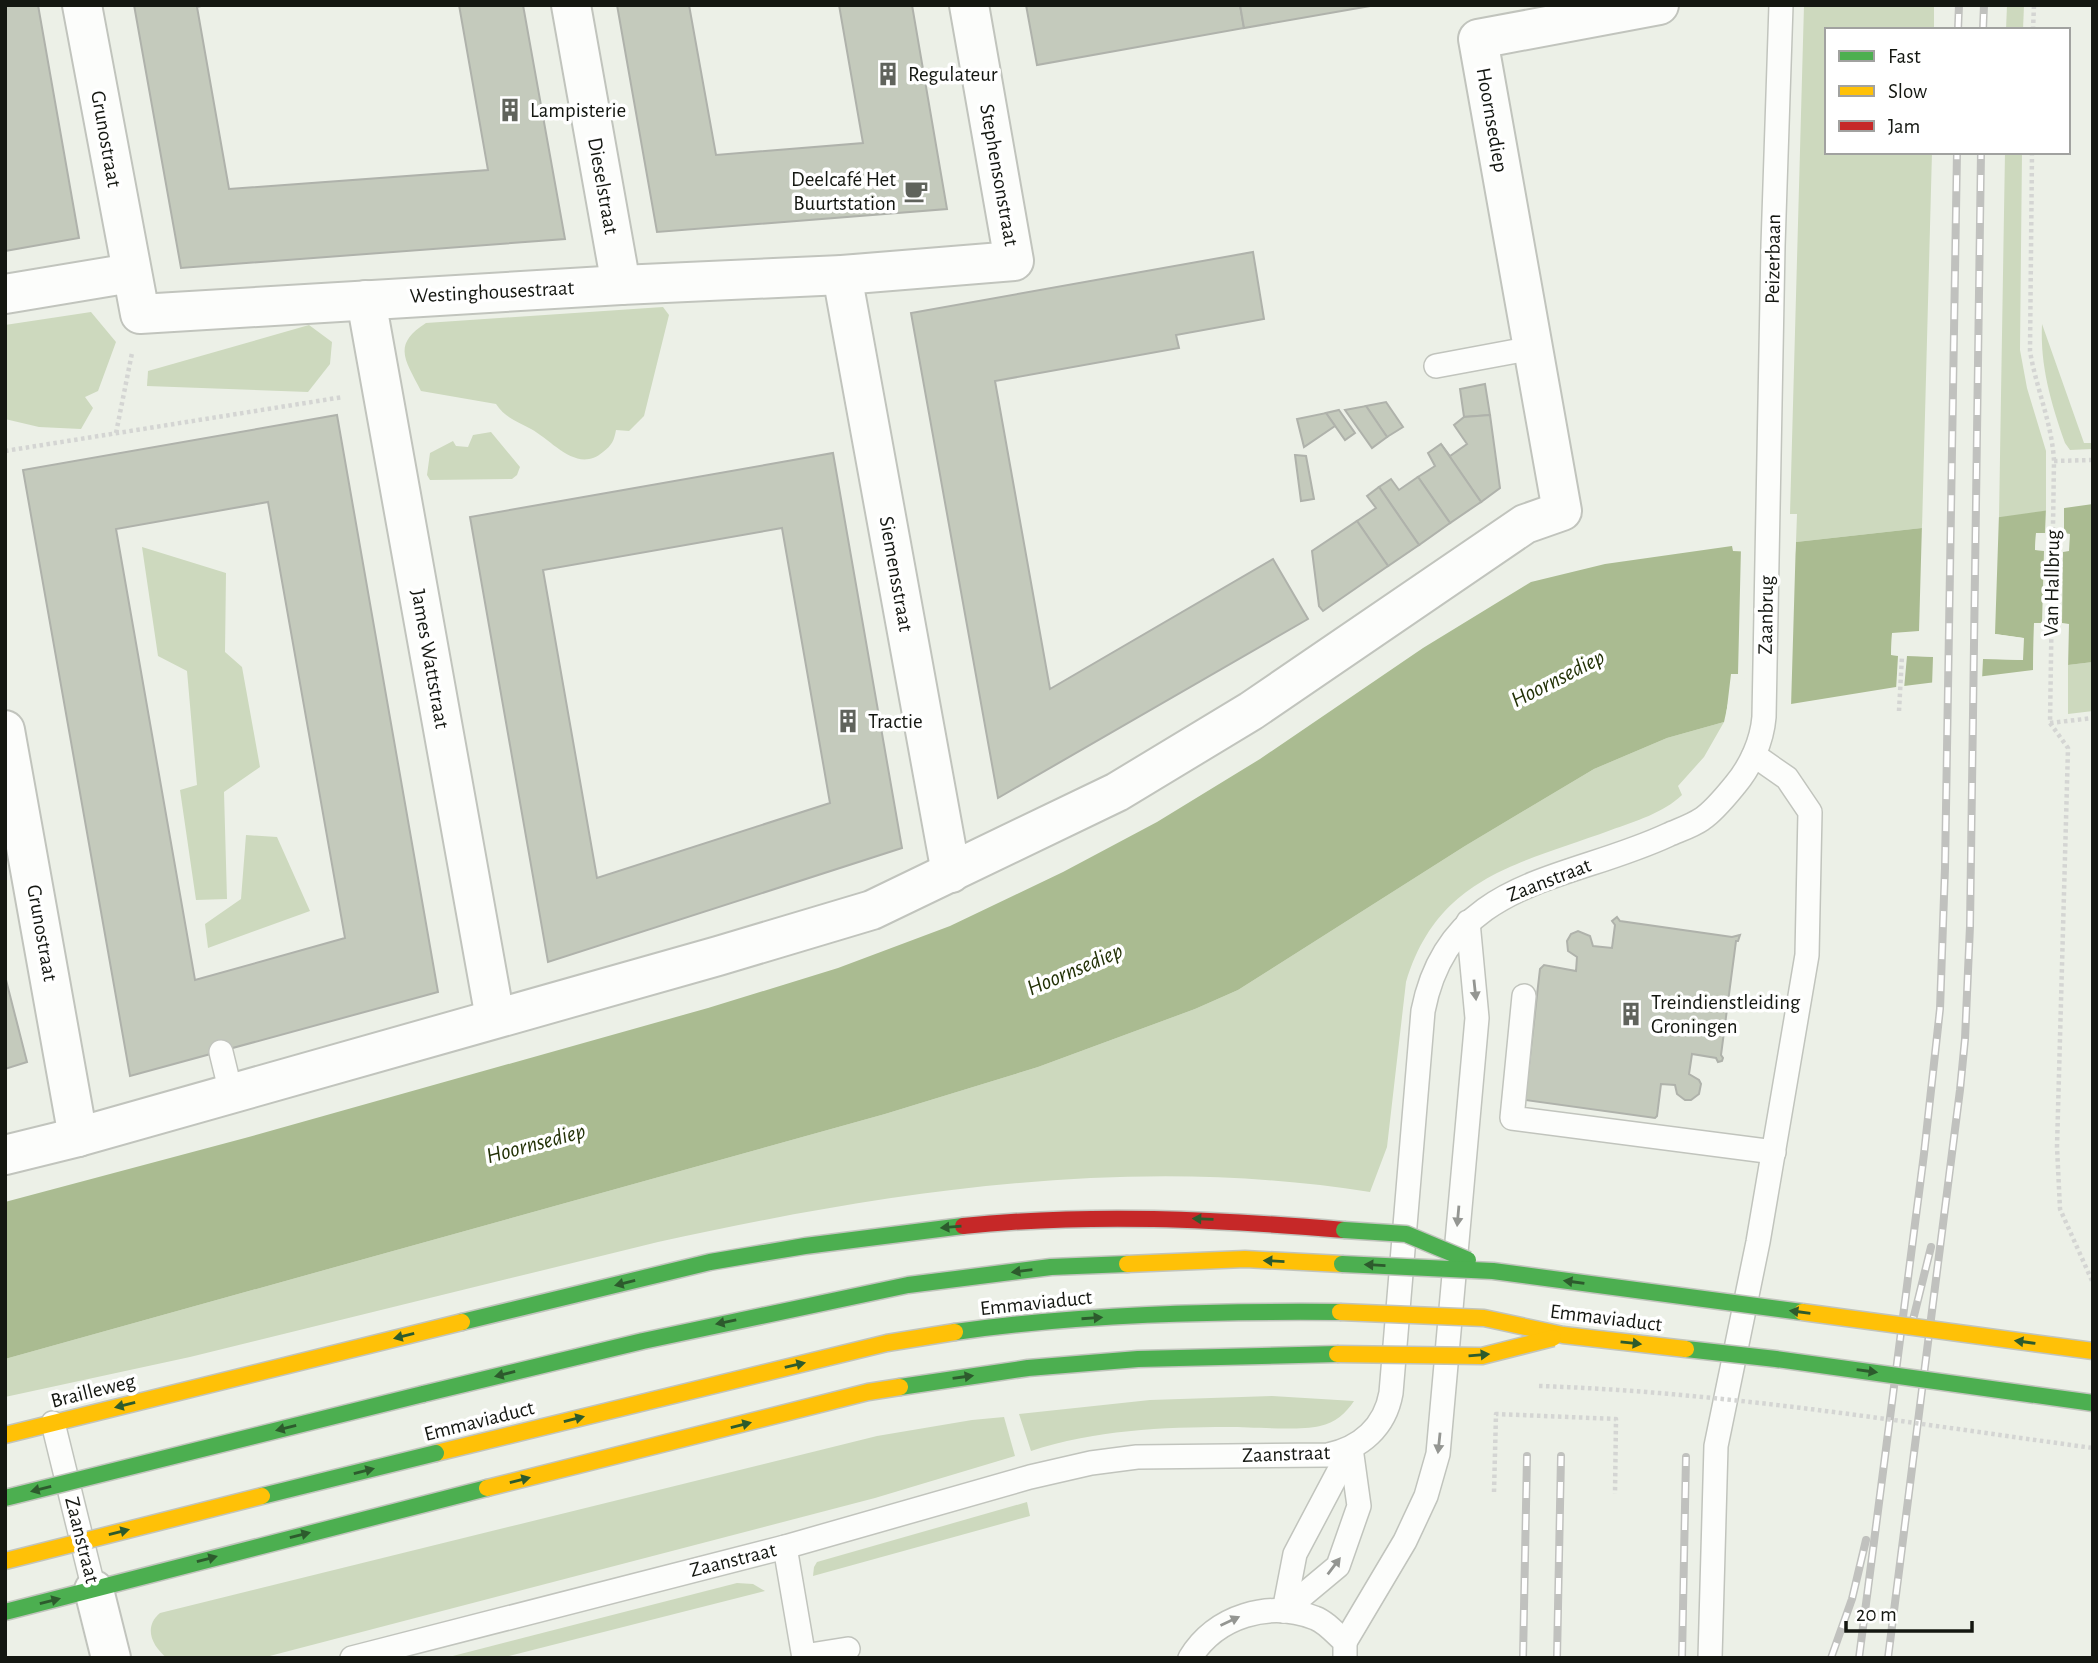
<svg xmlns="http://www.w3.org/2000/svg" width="2098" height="1663" viewBox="0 0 2098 1663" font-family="'Alegreya Sans',sans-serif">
	<rect width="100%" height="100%" fill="#ecf0e7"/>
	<!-- green -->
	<g fill="#cdd9be">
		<path d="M1804 5H1934V30H1827V152H1932L1922 528 1796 542 1797 514H1790Z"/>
		<path d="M2007 5H2024L2023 30H2006Z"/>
		<path d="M2005 152H2022L2020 350 2027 388 2046 451V511L1999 518Z"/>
		<path d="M663 307 669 315 644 416 629 431 616 430C614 441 612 445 603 452 577 474 553 441 531 429 517 421 505 418 496 404L421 391C406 361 391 345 426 323Z"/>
		<path d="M91 312 116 342 98 391 85 397 93 408 81 429 39 427 5 419V325Z"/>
		<path d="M2042 324 2084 443H2093V449L2070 450 2065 443C2051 403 2040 366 2042 324Z"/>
		<path d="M309 325 332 342 330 364 308 392 147 386 148 371Z"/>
		<path d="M491 432 520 467 517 475 512 479 430 480 427 475 430 453 453 441 456 446 468 447 473 435Z"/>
		<path d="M142 547 226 573 225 652 242 667 260 767 224 792 227 899 196 900 180 790 197 785 187 671 158 656Z"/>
		<path d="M2093 662V711L2068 714V665Z"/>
		<path d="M1724 722 1704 757 1678 786 1682 795C1663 813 1636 821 1611 830 1519 864 1438 876 1406 982L1387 1147 1370 1192C1133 1154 890 1191 658 1242L190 1357 5 1397V1359L885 1114 1038 1067 1195 1009 1238 990 1465 846 1594 769 1667 738Z"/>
		<path d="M246 835 277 837 310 911 208 948 205 924 241 899Z"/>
		<path d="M1272 1396 1354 1401C1346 1413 1335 1423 1320 1426 1298 1431 1253 1427 1228 1427 1163 1427 1094 1430 1031 1451L1019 1414 1150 1400Z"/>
		<path d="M1004 1417 1015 1456 875 1498 262 1658H167C152 1646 143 1627 160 1613L877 1436 972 1420Z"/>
		<path d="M1027 1502 1030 1516 813 1576 814 1567 817 1562Z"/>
		<path d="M737 1583 753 1584 765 1591 501 1658H445Z"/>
	</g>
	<!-- water -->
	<path fill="#aabb91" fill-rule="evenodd" d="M2093 504V662L2068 665V624L2034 623 2033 670 1896 687 1791 704V678L1732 674 1729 699 1724 722 1667 738 1594 769 1465 846 1238 990 1195 1009 1038 1067 885 1114 5 1359V1202L245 1138 708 1008 838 968 950 926 1063 872 1157 822 1260 759 1423 648 1531 582 1605 564 1732 546 1733 551 1795 554 1796 542 1922 528ZM2036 533 2069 534V551L2035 550ZM1892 633 1995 634 2023 638V660L1891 655Z"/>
	<!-- pier -->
	<g fill="#ecf0e7" fill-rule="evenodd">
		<path d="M2064 505V533L2070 534 2069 551 2063 552 2062 623 2069 624 2068 669 2064 665 2065 627 2038 626 2037 670 2033 673 2034 623H2042L2044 551 2035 550 2036 533H2045L2046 508Z"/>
		<path d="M1999 514 1995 634 2024 638 2023 660 1983 659 1982 680 1932 686 1933 657 1907 656 1904 689 1896 690 1898 656 1891 655 1892 633 1919 631 1922 524ZM1919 635 2020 641 2019 657 1895 652V636Z"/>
		<path d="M1796 538 1791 707 1787 704V682L1734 678 1730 716H1726L1731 674H1738L1741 547 1792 550V541Z"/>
	</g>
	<!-- building -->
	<g fill="#c4cabc" stroke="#afb2ab" stroke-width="2" fill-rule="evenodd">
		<path d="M5 5H38L79 238 5 251Z"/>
		<path d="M134 5H205L197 7 229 189 488 170 459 5H523L565 239 181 268Z"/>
		<path d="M617 5H689L716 155 863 143 839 5H912L947 209 657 232Z"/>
		<path d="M1026 5H1240L1244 28 1037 65Z"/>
		<path d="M1240 5H1376L1244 28Z"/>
		<path d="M1253 252 1264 319 1176 335 1179 348 995 381 1050 689 1273 559 1308 619 998 798 911 313Z"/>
		<path d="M1485 384 1490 415 1464 417 1460 389Z"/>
		<path d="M1386 402 1403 427 1387 437 1366 406Z"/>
		<path d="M1366 406 1387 437 1372 448 1345 410Z"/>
		<path d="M1339 410 1355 433 1345 440 1326 413Z"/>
		<path d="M1326 413 1335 426 1304 447 1297 419Z"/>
		<path d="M337 415 438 992 130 1076 23 470ZM268 502 345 938 195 980 116 529Z"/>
		<path d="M1490 415 1500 488 1481 502 1441 444 1450 456 1467 444 1454 425 1464 417Z"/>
		<path d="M1441 444 1481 502 1450 523 1418 477 1435 466 1428 453Z"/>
		<path d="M833 453 902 848 548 962 470 517ZM782 528 830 803 597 878 543 570Z"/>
		<path d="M1295 455 1306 456 1314 499 1301 501Z"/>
		<path d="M1418 477 1450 523 1419 545 1379 487 1391 479 1399 490Z"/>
		<path d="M1379 487 1419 545 1388 566 1357 521 1376 508 1367 496Z"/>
		<path d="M1357 521 1388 566 1323 611 1319 606 1312 551Z"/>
		<path d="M1617 917 1620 921 1732 937 1740 935 1738 941H1736L1721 1055 1723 1058 1722 1061 1718 1062 1716 1058 1692 1054 1689 1074 1699 1080 1701 1084 1699 1094 1691 1100H1685L1677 1094 1675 1085 1661 1084 1657 1116 1655 1118 1525 1100 1540 969 1544 965 1576 971 1577 957 1568 951 1567 941 1571 934 1578 931 1590 936 1593 946 1612 948 1615 925 1612 921Z"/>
		<path d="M5 976 27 1062 5 1069Z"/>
	</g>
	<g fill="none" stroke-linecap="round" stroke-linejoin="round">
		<!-- lane casing -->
		<g stroke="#c1c4bd" stroke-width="26">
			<g id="lane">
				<path d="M1436 366 1533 348"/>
				<path d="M1524 996 1512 1118 1774 1152"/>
				<path d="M221 1052 231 1093"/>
				<path d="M53 1423 94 1590"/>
				<path d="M785 1547 804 1658"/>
				<path d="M1284 1611 1338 1566 1359 1506 1351 1448"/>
				<path d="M1284 1611 1295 1554 1351 1448"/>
				<path d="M1345 1642 1405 1541 1426 1496 1438 1454 1477 1018 1468 922"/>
				<path d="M804 1656 848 1649"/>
				<path d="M352 1658 785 1547 1030 1477 1091 1463 1137 1457 1328 1455C1361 1448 1385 1427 1391 1393L1423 1011C1449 878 1567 882 1668 835 1679 830 1692 826 1702 819 1714 811 1726 796 1735 785 1751 766 1762 741 1764 717L1773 246 1781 5"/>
				<path d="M1190 1658C1216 1616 1269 1600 1315 1618 1326 1622 1336 1634 1345 1642V1658"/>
				<path d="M1710 1658 1716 1446 1758 1242 1807 955 1810 812 1787 778 1754 755"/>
			</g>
		</g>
		<!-- street casing -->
		<g stroke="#c1c4bd" stroke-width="42">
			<g id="street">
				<path d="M82 5 140 314 621 285 842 275 1014 261 969 5"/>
				<path d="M571 5 621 285"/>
				<path d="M842 275 951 873"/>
				<path d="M5 294 131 273"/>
				<path d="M366 300 495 1018"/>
				<path d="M5 730 78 1137"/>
				<path d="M5 1155 78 1137 718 956 872 910 1117 792 1251 711 1525 524 1562 511 1478 39 1659 5"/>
				<path d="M94 1590 111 1658"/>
			</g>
		</g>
		<!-- fast casing -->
		<g stroke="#c1c4bd" stroke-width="19">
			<g id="fast">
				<path d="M462 1322 710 1262 805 1246 963 1226"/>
				<path d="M955 1332C1083 1314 1211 1311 1340 1312"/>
				<path d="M900 1387 1028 1368 1138 1359 1337 1354"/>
				<path d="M423 1394 643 1341 908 1285 1051 1267 1127 1264"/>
				<path d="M5 1612 487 1488"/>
			</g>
		</g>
		<!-- slow casing -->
		<g stroke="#c1c4bd" stroke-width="19">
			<g id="slow">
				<path d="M1127 1264 1245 1259 1342 1264"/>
				<path d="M5 1435 462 1322"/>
				<path d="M436 1453 887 1343 955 1332"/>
				<path d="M487 1488 868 1392 900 1387"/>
			</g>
		</g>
		<!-- jam casing -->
		<g stroke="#c1c4bd" stroke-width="19">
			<path id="jam" d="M963 1226C1093 1213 1214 1219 1344 1230"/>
		</g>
		<!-- path -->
		<g stroke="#d4d5d3" stroke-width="4.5" stroke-dasharray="3.5 3.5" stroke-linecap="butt">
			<path d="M2033 30 2034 5"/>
			<path d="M2032 152 2030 351C2036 388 2052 423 2054 461L2050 723"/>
			<path d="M116 433 132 353"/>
			<path d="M5 451 343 397"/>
			<path d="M2054 461 2093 460"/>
			<path d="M1899 711 1902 656"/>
			<path d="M2050 723 2068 748 2057 1147 2060 1209 2093 1283"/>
			<path d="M2050 723 2093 718"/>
			<path d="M1494 1492 1496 1414 1616 1419 1615 1494"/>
		</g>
		<!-- lane -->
		<use href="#lane" stroke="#fcfdfb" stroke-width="23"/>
		<!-- street -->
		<use href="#street" stroke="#fcfdfb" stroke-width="38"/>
		<!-- fast -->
		<use href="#fast" stroke="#4caf50" stroke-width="16"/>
		<!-- slow -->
		<use href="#slow" stroke="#ffc107" stroke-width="16"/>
		<!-- jam -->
		<use href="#jam" stroke="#c62828" stroke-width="16"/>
		<!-- rail casing -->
		<g stroke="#c0c1be" stroke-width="8">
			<g id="rail">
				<path d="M1958 30 1959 5"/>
				<path d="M1983 30 1984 5"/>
				<path d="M1910 1332 1931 1247"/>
				<path d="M1523 1658 1527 1456"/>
				<path d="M1557 1658 1561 1456"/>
				<path d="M1682 1658 1686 1457"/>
				<path d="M1831 1658 1852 1599 1866 1540"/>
				<path d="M1859 1658 1924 1154 1940 1009 1945 868 1957 152"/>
				<path d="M1888 1658 1960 1090 1965 1039 1970 926 1981 152"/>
			</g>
		</g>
		<!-- rail -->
		<use href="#rail" stroke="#fff" stroke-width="5" stroke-dasharray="16" stroke-linecap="butt"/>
		<!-- fast-bridge casing -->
		<g stroke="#c1c4bd" stroke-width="19" stroke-linecap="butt">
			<g id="fast-bridge">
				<path d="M1344 1230 1406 1234 1468 1260"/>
				<path d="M1342 1264 1493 1271 1802 1312"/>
				<path d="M1686 1349 1776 1359 2093 1403"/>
				<path d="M262 1496 436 1453"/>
				<path d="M5 1498 423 1394"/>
			</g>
		</g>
		<!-- slow-bridge casing -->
		<g stroke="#c1c4bd" stroke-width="19" stroke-linecap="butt">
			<g id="slow-bridge">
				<path d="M1340 1312 1484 1318 1563 1335 1686 1349"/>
				<path d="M1802 1312 2093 1351"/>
				<path d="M1337 1354 1482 1356 1553 1338"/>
				<path d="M5 1561 262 1496"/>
			</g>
		</g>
		<!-- path-bridge -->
		<path stroke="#d4d5d3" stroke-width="4.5" stroke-dasharray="3.5 3.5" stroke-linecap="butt" d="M1539 1386C1725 1392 1909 1423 2093 1448"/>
		<!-- fast-bridge -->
		<use href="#fast-bridge" stroke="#4caf50" stroke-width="16"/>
		<!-- slow-bridge -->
		<use href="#slow-bridge" stroke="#ffc107" stroke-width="16"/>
	</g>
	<!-- one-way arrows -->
	<defs><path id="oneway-solid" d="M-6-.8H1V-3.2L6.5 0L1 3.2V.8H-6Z" transform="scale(1.75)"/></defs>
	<g fill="#949692">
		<use href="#oneway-solid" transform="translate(1475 990) rotate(84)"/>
		<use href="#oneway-solid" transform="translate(1458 1216) rotate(95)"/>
		<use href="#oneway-solid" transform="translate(1439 1443) rotate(96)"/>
		<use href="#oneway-solid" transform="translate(1334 1566) rotate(-53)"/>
		<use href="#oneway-solid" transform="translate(1230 1621) rotate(-25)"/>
	</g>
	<g fill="#2d5b2d">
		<use href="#oneway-solid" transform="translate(1203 1219) rotate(-178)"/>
		<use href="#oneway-solid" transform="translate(951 1227) rotate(175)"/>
		<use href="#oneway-solid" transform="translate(1274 1261) rotate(-177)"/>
		<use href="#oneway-solid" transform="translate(1375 1265) rotate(-177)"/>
		<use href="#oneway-solid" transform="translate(1022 1271) rotate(173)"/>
		<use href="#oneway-solid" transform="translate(1574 1282) rotate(-172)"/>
		<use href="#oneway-solid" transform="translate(625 1283) rotate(166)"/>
		<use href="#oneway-solid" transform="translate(1800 1312) rotate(-172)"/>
		<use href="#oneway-solid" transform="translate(1092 1318) rotate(-4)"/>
		<use href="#oneway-solid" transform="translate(726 1322) rotate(168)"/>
		<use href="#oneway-solid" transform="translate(404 1336) rotate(166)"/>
		<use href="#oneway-solid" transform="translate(2025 1342) rotate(-172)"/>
		<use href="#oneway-solid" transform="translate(1631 1343) rotate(6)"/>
		<use href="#oneway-solid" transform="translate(1479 1355) rotate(-5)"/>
		<use href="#oneway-solid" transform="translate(795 1365) rotate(-13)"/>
		<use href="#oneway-solid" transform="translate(1867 1371) rotate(8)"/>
		<use href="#oneway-solid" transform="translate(505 1374) rotate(166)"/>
		<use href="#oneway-solid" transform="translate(963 1377) rotate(-8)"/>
		<use href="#oneway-solid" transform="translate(125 1405) rotate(166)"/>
		<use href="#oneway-solid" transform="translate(574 1419) rotate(-14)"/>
		<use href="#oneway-solid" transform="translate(741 1425) rotate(-14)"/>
		<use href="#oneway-solid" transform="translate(286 1428) rotate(166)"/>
		<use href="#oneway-solid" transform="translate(364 1471) rotate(-14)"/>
		<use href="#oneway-solid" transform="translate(520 1480) rotate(-14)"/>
		<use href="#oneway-solid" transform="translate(41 1489) rotate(166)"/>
		<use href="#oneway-solid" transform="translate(119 1532) rotate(-14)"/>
		<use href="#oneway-solid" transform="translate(300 1535) rotate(-14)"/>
		<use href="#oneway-solid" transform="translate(207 1559) rotate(-15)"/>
		<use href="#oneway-solid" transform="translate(50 1601) rotate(-14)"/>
	</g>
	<!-- icons -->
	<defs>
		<g id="building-bare" transform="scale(1.89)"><path d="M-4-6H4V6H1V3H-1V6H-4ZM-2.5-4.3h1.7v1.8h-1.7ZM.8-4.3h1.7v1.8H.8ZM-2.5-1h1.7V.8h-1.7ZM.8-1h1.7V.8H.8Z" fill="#60635c" stroke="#fff" stroke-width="2.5" paint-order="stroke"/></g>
		<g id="cafe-bare" transform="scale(1.89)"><path d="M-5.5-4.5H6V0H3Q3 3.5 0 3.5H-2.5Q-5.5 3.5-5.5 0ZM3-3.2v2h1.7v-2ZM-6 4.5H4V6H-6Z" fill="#60635c" stroke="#fff" stroke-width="2.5" paint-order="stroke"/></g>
	</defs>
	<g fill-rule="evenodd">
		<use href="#building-bare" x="888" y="74"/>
		<use href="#building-bare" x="510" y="110"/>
		<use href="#cafe-bare" x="916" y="191"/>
		<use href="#building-bare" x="848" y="721"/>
		<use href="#building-bare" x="1631" y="1014"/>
	</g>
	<g text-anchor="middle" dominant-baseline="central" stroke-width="7" stroke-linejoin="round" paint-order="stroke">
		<!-- poi labels -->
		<g font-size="21" fill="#141711" stroke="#fff" text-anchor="start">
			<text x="908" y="74">Regulateur</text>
			<text x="530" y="110">Lampisterie</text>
			<text x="896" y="179" text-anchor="end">Deelcafé Het<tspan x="896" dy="24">Buurtstation</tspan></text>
			<text x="868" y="721">Tractie</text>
			<text x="1651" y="1002">Treindienstleiding<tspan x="1651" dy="24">Groningen</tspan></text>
		</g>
		<!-- street labels -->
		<g font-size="21" fill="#141711" stroke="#fff">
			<text transform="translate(1492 120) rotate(80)">Hoornsediep</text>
			<text transform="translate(106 139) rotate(80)">Grunostraat</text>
			<text transform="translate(999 175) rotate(80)">Stephensonstraat</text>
			<text transform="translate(603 186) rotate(80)">Dieselstraat</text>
			<text transform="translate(1773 259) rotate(-89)">Peizerbaan</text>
			<text transform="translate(492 292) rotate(-3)">Westinghousestraat</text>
			<text transform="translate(896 574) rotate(80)">Siemensstraat</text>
			<text transform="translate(2052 583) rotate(-89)">Van Hallbrug</text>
			<text transform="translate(1766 615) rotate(-89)">Zaanbrug</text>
			<text transform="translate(430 659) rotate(80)">James Wattstraat</text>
			<text transform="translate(1549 880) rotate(-21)">Zaanstraat</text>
			<text transform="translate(42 933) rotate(80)">Grunostraat</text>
			<text transform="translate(1036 1303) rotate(-6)">Emmaviaduct</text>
			<text transform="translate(1606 1318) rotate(7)">Emmaviaduct</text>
			<text transform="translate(93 1391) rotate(-14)">Brailleweg</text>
			<text transform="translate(479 1421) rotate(-14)">Emmaviaduct</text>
			<text transform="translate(1286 1454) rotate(-2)">Zaanstraat</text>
			<text transform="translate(82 1540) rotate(76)">Zaanstraat</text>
			<text transform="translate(733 1560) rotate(-14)">Zaanstraat</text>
		</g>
		<!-- water labels -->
		<g font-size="23" font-style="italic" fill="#223106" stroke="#fff">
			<text transform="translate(1558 679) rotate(-27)">Hoornsediep</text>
			<text transform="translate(1075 970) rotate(-23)">Hoornsediep</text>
			<text transform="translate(536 1144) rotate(-15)">Hoornsediep</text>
		</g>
	</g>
	<!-- border -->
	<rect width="2098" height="1663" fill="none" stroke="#141711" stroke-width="14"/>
	<!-- legend -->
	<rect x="1825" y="28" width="245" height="126" fill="#ffffff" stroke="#a1a2a0" stroke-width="2"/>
	<rect x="1839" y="51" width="35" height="10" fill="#4caf50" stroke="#a1a2a0" stroke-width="2"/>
	<text x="1888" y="63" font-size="21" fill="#141711">Fast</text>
	<rect x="1839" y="86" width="35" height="10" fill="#ffc107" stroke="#a1a2a0" stroke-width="2"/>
	<text x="1888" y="98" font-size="21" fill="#141711">Slow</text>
	<rect x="1839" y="121" width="35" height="10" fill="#c62828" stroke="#a1a2a0" stroke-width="2"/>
	<text x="1888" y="133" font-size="21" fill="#141711">Jam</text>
	<!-- scale -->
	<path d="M1846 1621v10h126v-10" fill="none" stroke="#141711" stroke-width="3.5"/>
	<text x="1856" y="1621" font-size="21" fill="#141711" stroke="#ffffff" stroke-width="5" paint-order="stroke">20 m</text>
</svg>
